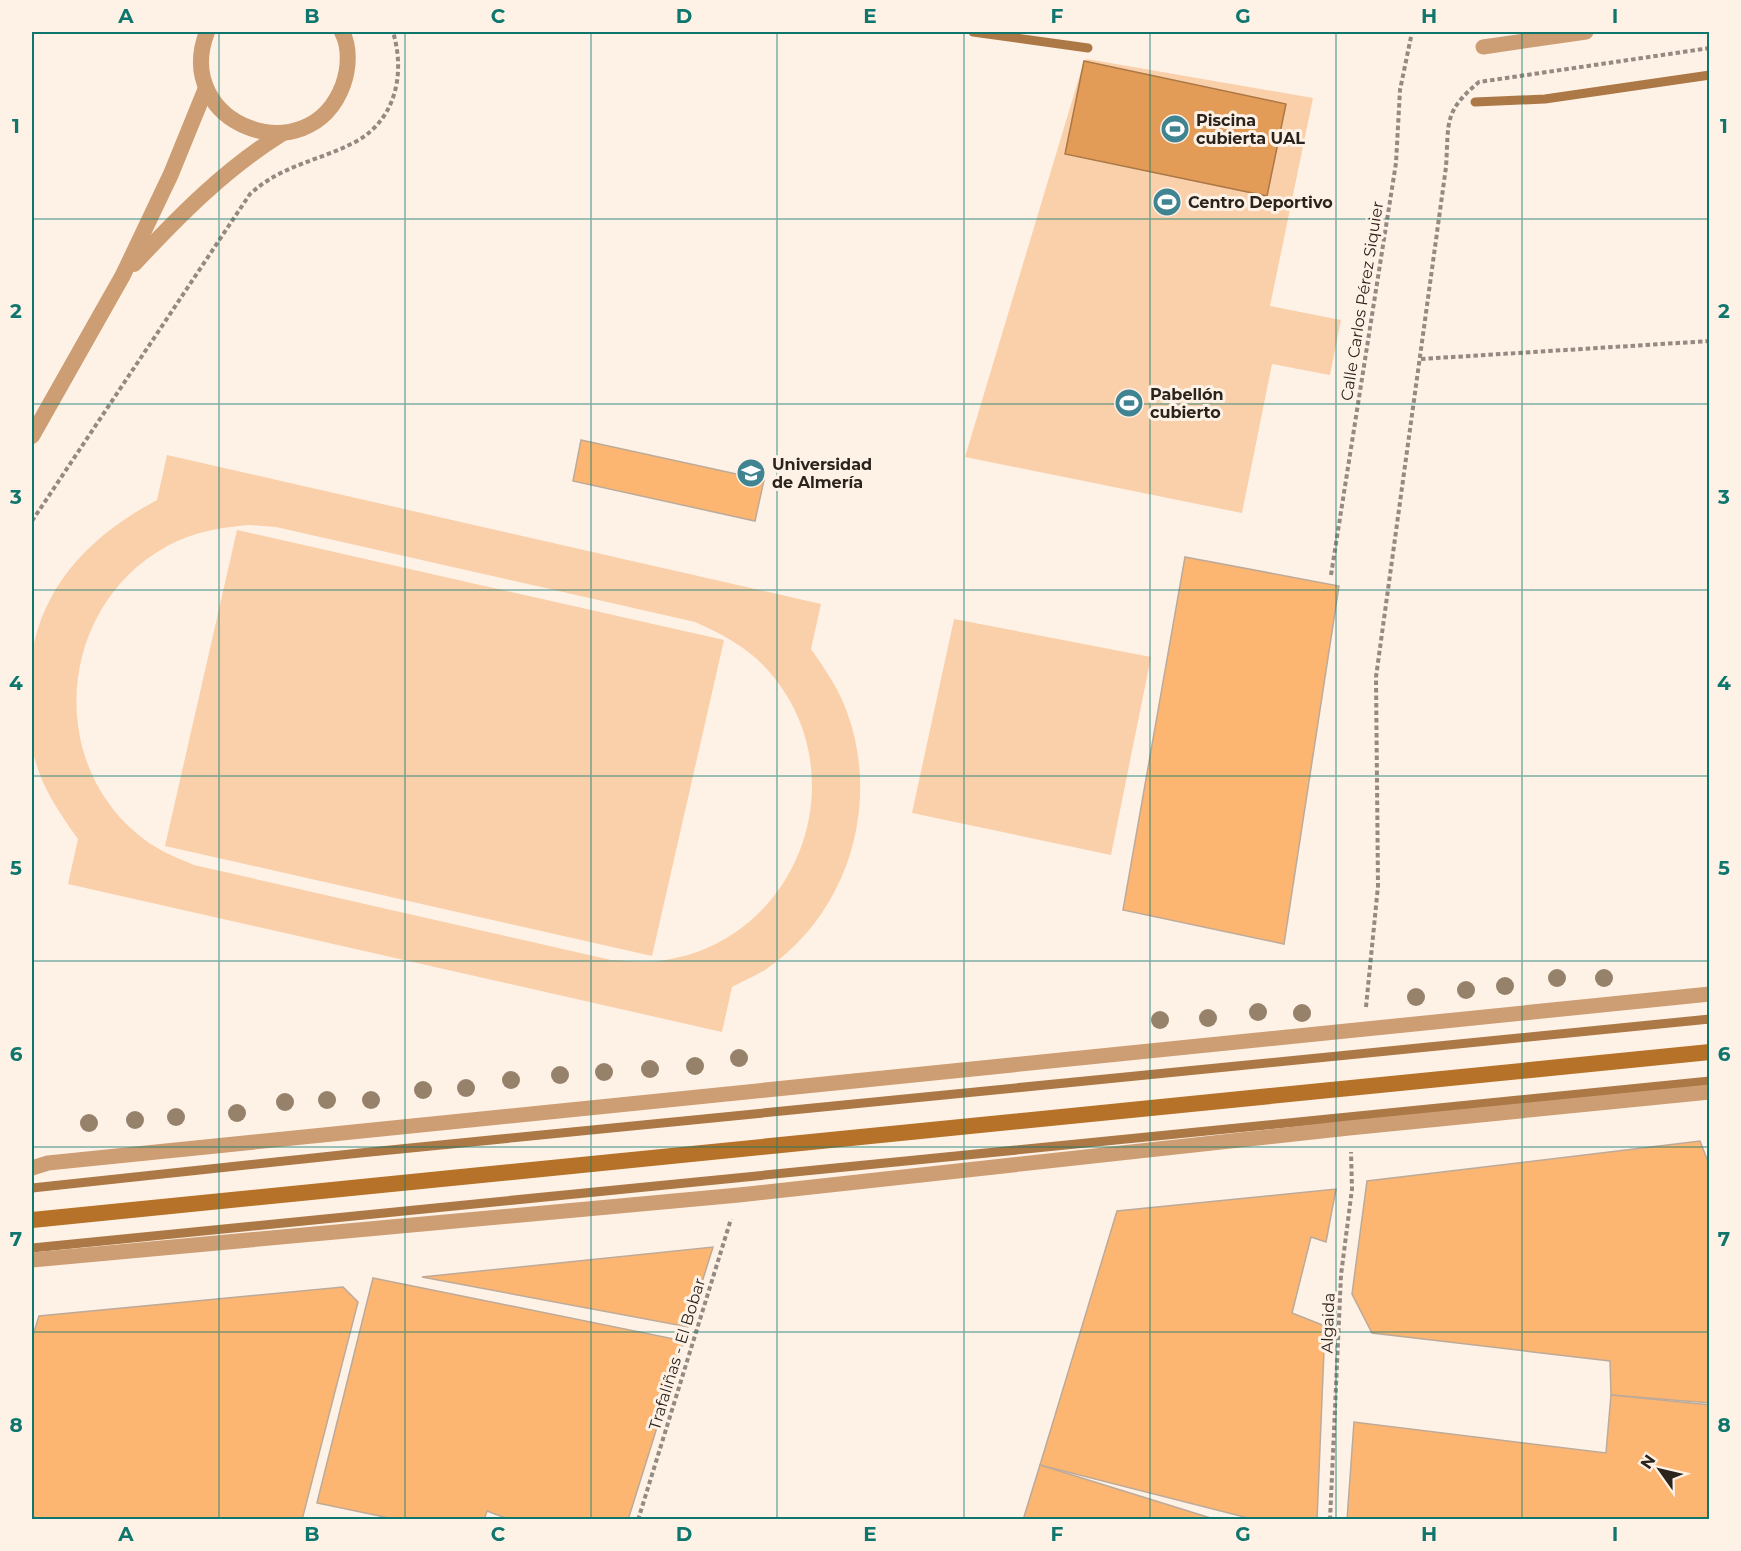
<svg xmlns="http://www.w3.org/2000/svg" width="1741" height="1551" viewBox="0 0 1741 1551" font-family="Montserrat,sans-serif">
	<rect width="100%" height="100%" fill="#fef1e6"/>
	<!-- green -->
	<g fill="#fad0ab" fill-rule="evenodd">
		<path d="M1087 59 1313 98 1270 306 1341 320 1330 375 1272 364 1242 513 965 457 1084 61Z"/>
		<path d="M167 455 821 604 811 649C825 669 839 689 847 712 881 805 848 914 765 970 755 976 743 981 732 987L722 1032 68 884 78 839C58 811 37 781 32 745 29 730 32 711 32 695 32 682 30 667 32 654 44 581 95 533 157 500ZM249 525 276 527 695 622C720 633 745 646 764 666 860 767 804 937 666 960 648 963 630 961 611 960L194 865C177 858 160 851 145 840 43 764 58 604 169 545 194 532 221 527 249 525Z"/>
		<path d="M237 530 724 640 652 956 165 846Z"/>
		<path d="M954 619 1151 657 1111 855 912 813Z"/>
	</g>
	<!-- water -->
	<path fill="#e29c58" stroke="#ab7846" stroke-width="1.5" d="M1084 61 1286 104 1267 196 1065 154Z"/>
	<g fill="none" stroke-linecap="round" stroke-linejoin="round">
		<!-- stream -->
		<g stroke="#ab7846" stroke-width="9">
			<path d="M973 32 1088 48"/>
			<path d="M1475 102 1545 99 1710 75"/>
			<path d="M32 1188 360 1153 1710 1019"/>
			<path d="M32 1248 1710 1081"/>
		</g>
	</g>
	<!-- building -->
	<g fill="#fdb671" stroke="#bdaa99" stroke-width="1.5">
		<path d="M581 440 764 480 755 521 573 481Z"/>
		<path d="M1185 557 1339 586 1284 944 1123 910Z"/>
		<path d="M1700 1141 1710 1167V1403L1611 1395 1610 1361 1372 1333 1352 1294 1367 1181Z"/>
		<path d="M1336 1189 1326 1242 1311 1237 1292 1313 1325 1326 1317 1520H1256L1040 1465 1117 1211Z"/>
		<path d="M713 1247 688 1327 422 1277Z"/>
		<path d="M373 1278 684 1341 628 1520H511L487 1511 484 1520H399L317 1503Z"/>
		<path d="M343 1287 358 1302 302 1520H41L32 1516V1338L39 1316Z"/>
		<path d="M1611 1395 1710 1405V1520H1347L1354 1422 1606 1453Z"/>
		<path d="M1040 1465 1217 1520H1023Z"/>
	</g>
	<g fill="none" stroke-linecap="round" stroke-linejoin="round">
		<!-- path -->
		<g stroke="#948a81" stroke-width="4" stroke-dasharray="4.5 3" stroke-linecap="butt">
			<path d="M1421 359 1710 341"/>
			<path d="M32 521 250 194C283 164 320 161 357 141 397 118 405 72 393 32"/>
			<path d="M1331 575 1396 163 1400 90 1412 32"/>
			<path d="M1366 1007 1378 886 1376 677 1446 167C1449 122 1443 112 1479 82L1710 48"/>
			<path d="M638 1520 731 1219"/>
			<path d="M1330 1520 1341 1275 1352 1189 1351 1152"/>
		</g>
		<!-- service -->
		<g stroke="#cd9e73" stroke-width="15">
			<path d="M1483 47 1586 32"/>
			<path d="M32 1168 48 1163 1710 994"/>
			<path d="M32 1260 739 1195 1349 1128 1710 1092"/>
		</g>
		<!-- tertiary -->
		<g stroke="#cd9e73" stroke-width="16">
			<path d="M207 32C171 125 309 176 343 85 349 68 350 47 342 32"/>
			<path d="M134 264C180 215 225 169 283 133"/>
			<path d="M32 436 123 275 171 174 206 88"/>
		</g>
		<!-- secondary -->
		<path stroke="#b67228" stroke-width="16" d="M32 1220 1710 1052"/>
	</g>
	<!-- trees -->
	<g fill="#96816b">
		<circle cx="1557" cy="978" r="9"/>
		<circle cx="1604" cy="978" r="9"/>
		<circle cx="1505" cy="986" r="9"/>
		<circle cx="1466" cy="990" r="9"/>
		<circle cx="1416" cy="997" r="9"/>
		<circle cx="1258" cy="1012" r="9"/>
		<circle cx="1302" cy="1013" r="9"/>
		<circle cx="1208" cy="1018" r="9"/>
		<circle cx="1160" cy="1020" r="9"/>
		<circle cx="739" cy="1058" r="9"/>
		<circle cx="695" cy="1066" r="9"/>
		<circle cx="650" cy="1069" r="9"/>
		<circle cx="604" cy="1072" r="9"/>
		<circle cx="560" cy="1075" r="9"/>
		<circle cx="511" cy="1080" r="9"/>
		<circle cx="466" cy="1088" r="9"/>
		<circle cx="423" cy="1090" r="9"/>
		<circle cx="327" cy="1100" r="9"/>
		<circle cx="371" cy="1100" r="9"/>
		<circle cx="285" cy="1102" r="9"/>
		<circle cx="237" cy="1113" r="9"/>
		<circle cx="176" cy="1117" r="9"/>
		<circle cx="135" cy="1120" r="9"/>
		<circle cx="89" cy="1123" r="9"/>
	</g>
	<!-- grid -->
	<path fill="none" stroke="#0f766e" stroke-width="1.5" stroke-opacity="0.55" d="M219 32V1520M405 32V1520M591 32V1520M777 32V1520M964 32V1520M1150 32V1520M1336 32V1520M1522 32V1520M32 219H1710M32 404H1710M32 590H1710M32 776H1710M32 961H1710M32 1147H1710M32 1332H1710"/>
	<!-- icons -->
	<defs>
		<g id="stadium-disc" transform="scale(1.5)"><circle r="9.5" fill="#408492" stroke="#fef1e6"/><path d="M0-5a6.5 5 0 1 0 0 10a6.5 5 0 1 0 0-10ZM-3.5-1.8h7v3.6h-7Z" fill="#fff"/></g>
		<g id="university-disc" transform="scale(1.5)"><circle r="9.5" fill="#408492" stroke="#fef1e6"/><path d="M0-5L7-2L0 1L-7-2ZM-4 1L0 2.5L4 1V4Q0 6-4 4Z" fill="#fff"/></g>
	</defs>
	<g fill-rule="evenodd">
		<use href="#stadium-disc" x="1175" y="129"/>
		<use href="#stadium-disc" x="1167" y="202"/>
		<use href="#stadium-disc" x="1129" y="403"/>
		<use href="#university-disc" x="751" y="473"/>
	</g>
	<g text-anchor="middle" dominant-baseline="central" stroke-width="6" stroke-linejoin="round" paint-order="stroke">
		<!-- poi labels -->
		<g font-size="16" font-weight="bold" fill="#2b241d" stroke="#fef1e6" text-anchor="start">
			<text x="1196" y="120">Piscina<tspan x="1196" dy="18">cubierta UAL</tspan></text>
			<text x="1188" y="202">Centro Deportivo</text>
			<text x="1150" y="394">Pabellón<tspan x="1150" dy="18">cubierto</tspan></text>
			<text x="772" y="464">Universidad<tspan x="772" dy="18">de Almería</tspan></text>
		</g>
		<!-- street labels -->
		<g font-size="16" fill="#2b241d" stroke="#fef1e6">
			<text transform="translate(1362 301) rotate(-81)">Calle Carlos Pérez Siquier</text>
			<text transform="translate(1328 1323) rotate(-88)">Algaida</text>
			<text transform="translate(677 1354) rotate(-73)">Trafaliñas - El Bobar</text>
		</g>
	</g>
	<!-- border -->
	<rect width="1741" height="1551" fill="none" stroke="#fef1e6" stroke-width="66"/>
	<!-- north arrow -->
	<g transform="translate(1660 1470) rotate(304)" stroke="#fef1e6" stroke-width="4.5" paint-order="stroke">
	<path d="M0-4.5L10 22L0 15L-10 22Z" fill="#2b241d"/>
	<text y="-9" font-size="16" font-weight="bold" text-anchor="middle" fill="#2b241d">N</text>
	</g>
	<rect x="33" y="33" width="1675" height="1485" fill="none" stroke="#0f766e" stroke-width="2"/>
	<g font-size="20" text-anchor="middle" font-weight="bold" fill="#0f766e">
		<text x="126" y="23">A</text>
		<text x="312" y="23">B</text>
		<text x="498" y="23">C</text>
		<text x="684" y="23">D</text>
		<text x="870" y="23">E</text>
		<text x="1057" y="23">F</text>
		<text x="1243" y="23">G</text>
		<text x="1429" y="23">H</text>
		<text x="1615" y="23">I</text>
		<text x="16" y="133">1</text>
		<text x="1724" y="133">1</text>
		<text x="16" y="318">2</text>
		<text x="1724" y="318">2</text>
		<text x="16" y="504">3</text>
		<text x="1724" y="504">3</text>
		<text x="16" y="690">4</text>
		<text x="1724" y="690">4</text>
		<text x="16" y="875">5</text>
		<text x="1724" y="875">5</text>
		<text x="16" y="1061">6</text>
		<text x="1724" y="1061">6</text>
		<text x="16" y="1246">7</text>
		<text x="1724" y="1246">7</text>
		<text x="16" y="1432">8</text>
		<text x="1724" y="1432">8</text>
		<text x="126" y="1541">A</text>
		<text x="312" y="1541">B</text>
		<text x="498" y="1541">C</text>
		<text x="684" y="1541">D</text>
		<text x="870" y="1541">E</text>
		<text x="1057" y="1541">F</text>
		<text x="1243" y="1541">G</text>
		<text x="1429" y="1541">H</text>
		<text x="1615" y="1541">I</text>
	</g>
</svg>
